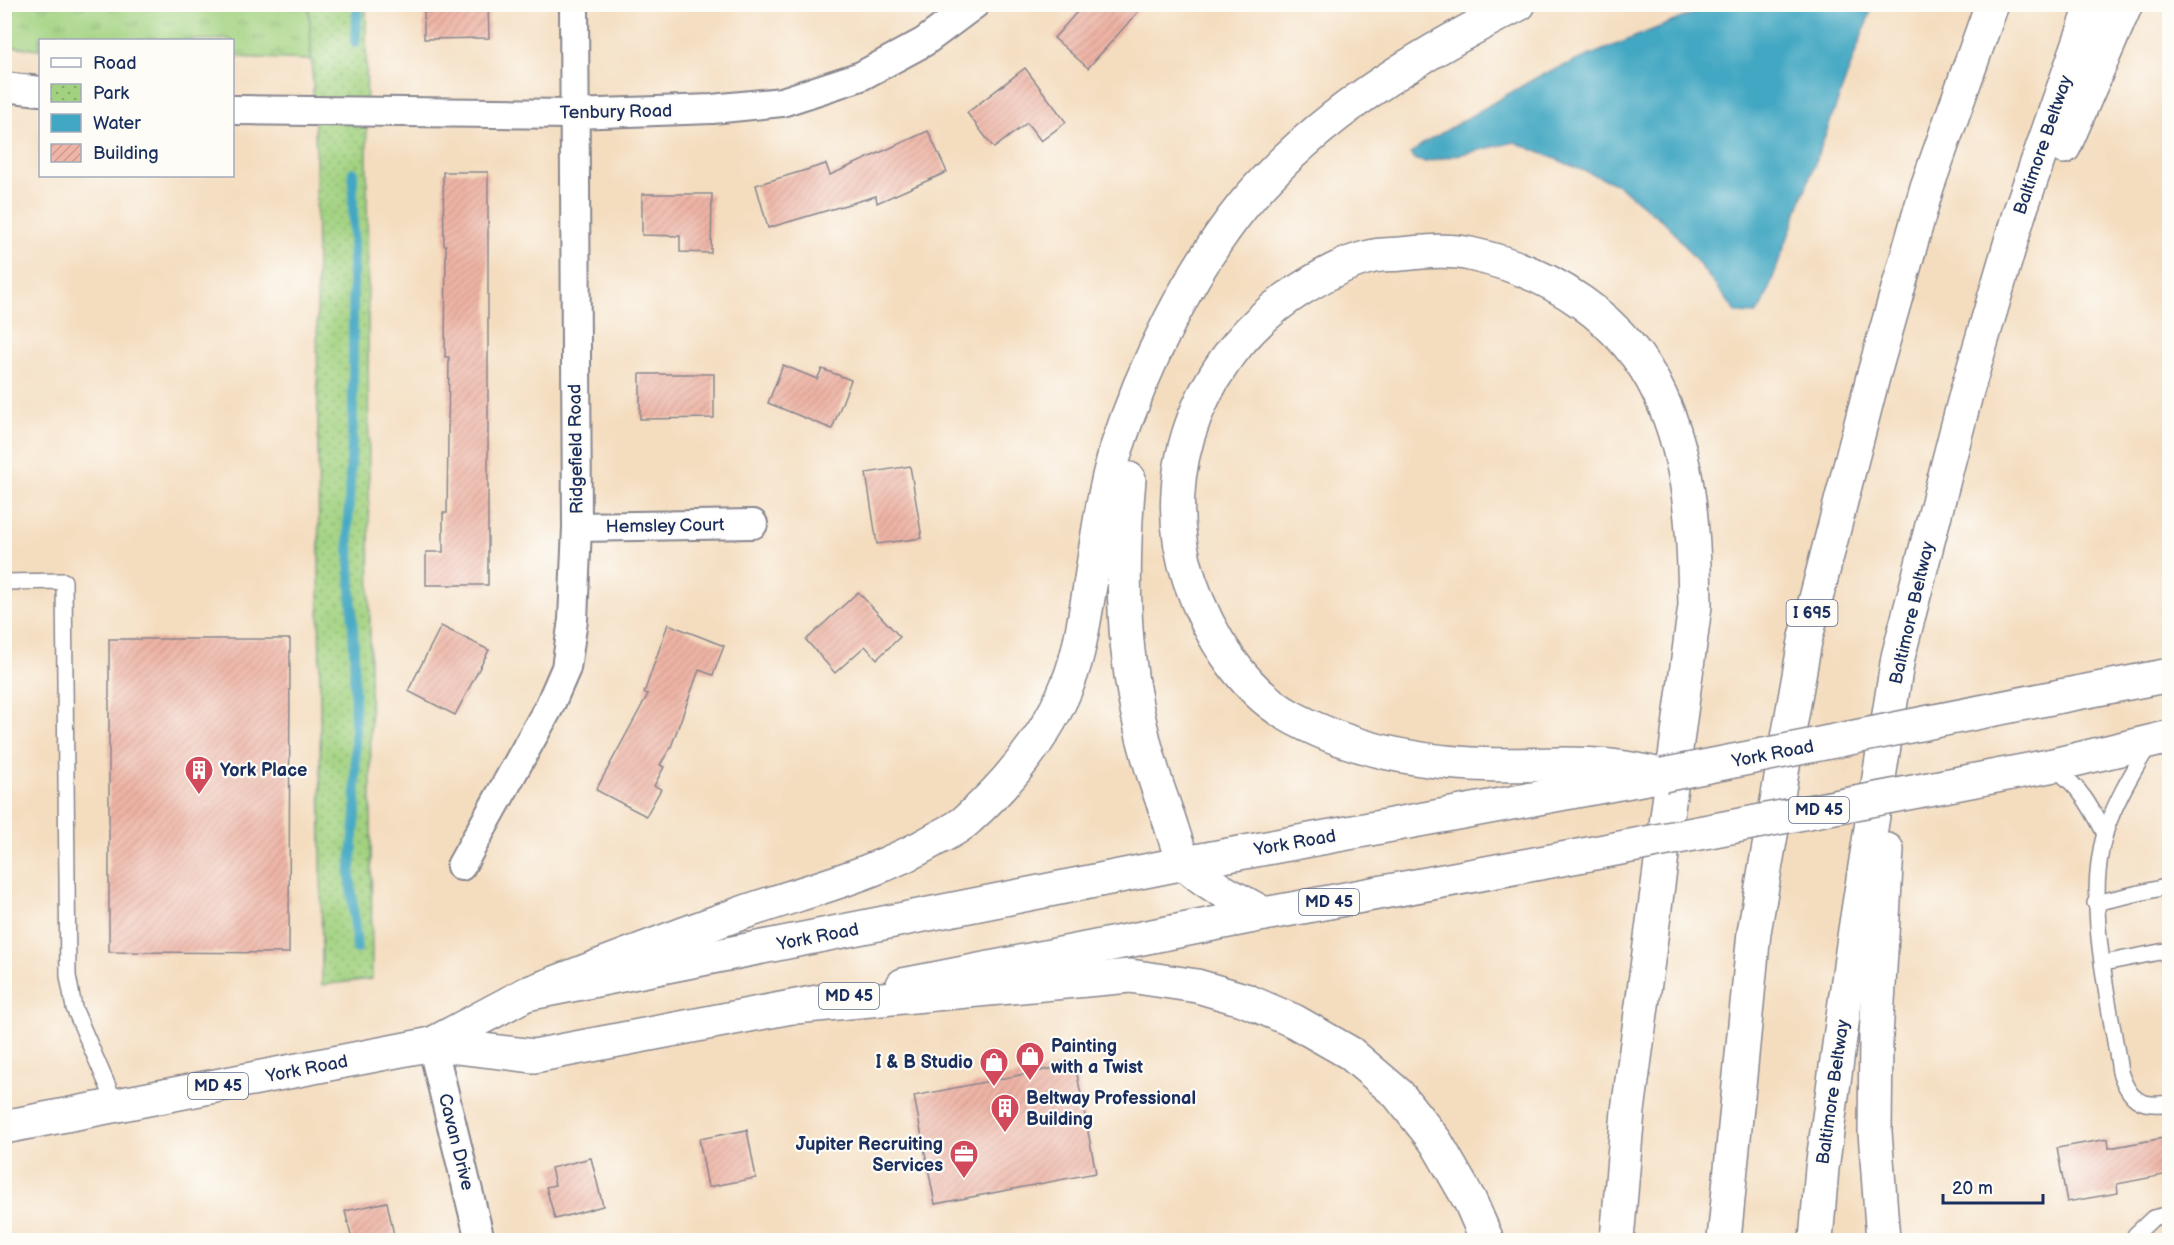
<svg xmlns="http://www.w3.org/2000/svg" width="2174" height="1245" viewBox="0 0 2174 1245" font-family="'Balsamiq Sans',sans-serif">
	<defs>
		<pattern id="grass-tufts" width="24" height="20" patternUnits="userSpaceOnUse" patternTransform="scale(1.5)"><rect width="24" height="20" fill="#a2d280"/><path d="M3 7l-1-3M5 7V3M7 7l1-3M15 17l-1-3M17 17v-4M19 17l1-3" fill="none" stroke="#83ab6c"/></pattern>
		<pattern id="park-dots" width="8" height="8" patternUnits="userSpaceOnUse" patternTransform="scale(1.5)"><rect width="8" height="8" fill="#a2d280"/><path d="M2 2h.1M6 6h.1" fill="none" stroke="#83ab6c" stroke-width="1.8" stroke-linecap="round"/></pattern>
		<pattern id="building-hatch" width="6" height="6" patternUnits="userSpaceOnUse" patternTransform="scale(1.5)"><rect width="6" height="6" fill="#eeb4a5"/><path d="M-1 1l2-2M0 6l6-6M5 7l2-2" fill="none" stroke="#cc9b90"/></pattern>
	</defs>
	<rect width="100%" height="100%" fill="#fdfcf7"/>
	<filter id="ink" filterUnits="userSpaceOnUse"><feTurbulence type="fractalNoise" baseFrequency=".0167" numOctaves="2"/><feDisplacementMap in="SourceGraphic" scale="12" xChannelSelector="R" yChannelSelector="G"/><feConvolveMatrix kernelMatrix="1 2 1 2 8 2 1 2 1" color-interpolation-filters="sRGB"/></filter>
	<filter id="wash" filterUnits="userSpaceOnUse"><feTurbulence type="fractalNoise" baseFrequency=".008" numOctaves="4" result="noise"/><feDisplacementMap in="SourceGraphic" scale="24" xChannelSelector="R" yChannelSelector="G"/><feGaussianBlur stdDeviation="1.35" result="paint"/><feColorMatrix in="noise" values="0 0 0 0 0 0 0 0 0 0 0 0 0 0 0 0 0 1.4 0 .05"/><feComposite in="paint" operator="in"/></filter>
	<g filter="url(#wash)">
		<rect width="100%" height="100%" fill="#f4ddbf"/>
		<!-- grass -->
		<path fill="url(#grass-tufts)" stroke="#5e806f" stroke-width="1.5" d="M4 5H309L312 60 233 57 232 40H40V49L5 46Z"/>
		<!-- park -->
		<path fill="url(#park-dots)" stroke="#5e806f" stroke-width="1.5" d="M309 5H366L372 979 322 985 316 151Z"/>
		<!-- water -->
		<path fill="#42a7c2" stroke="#2e6b90" stroke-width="1.5" d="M1716 4 1873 5 1763 305 1756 314 1737 313 1669 226 1618 185 1515 142 1426 162 1416 160 1411 154 1421 145 1539 76Z"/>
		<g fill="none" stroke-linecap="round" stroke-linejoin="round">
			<!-- stream -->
			<g stroke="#42a7c2" stroke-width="10">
				<path d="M355 43 358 4"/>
				<path d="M353 172V419L348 524 354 651 356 814 350 875 357 949"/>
			</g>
		</g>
		<g id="blocks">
			<!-- building -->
			<g fill="url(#building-hatch)">
				<path d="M443 4H488L489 38 424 39V12H443Z"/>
				<path d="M1084 4H1145L1088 68 1054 38Z"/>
				<path d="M1025 68 1066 122 1041 141 1027 123 994 148 967 113Z"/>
				<path d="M928 131 947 172 877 203 876 196 768 228 756 185 826 164 830 175Z"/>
				<path d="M443 172H488V585H426V552H443V513H447L449 357H445L446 245H444Z"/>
				<path d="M642 194H712L711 253 680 252V236L642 235Z"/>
				<path d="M783 365 817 379 822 369 851 380 832 429 768 403Z"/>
				<path d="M640 374H714V418L640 419Z"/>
				<path d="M910 466 922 538 877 544 866 473Z"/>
				<path d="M858 592 900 637 877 659 865 646 835 673 806 640Z"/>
				<path d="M668 624 724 646 713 675 699 670 671 747 660 765 664 767 654 786 661 789 646 816 596 790 648 694 644 693Z"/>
				<path d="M441 626 489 650 455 715 408 691Z"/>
				<path d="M109 639H290L289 953 109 952Z"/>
				<path d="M1075 1064 1096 1173 935 1204 914 1096Z"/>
				<path d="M747 1130 756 1178 708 1187 699 1139Z"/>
				<path d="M2169 1137V1174L2117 1184 2118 1193 2067 1202 2057 1148 2108 1139 2109 1148Z"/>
				<path d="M591 1158 603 1206 555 1219 546 1187 555 1185 551 1168Z"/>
				<path d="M387 1202 395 1240H352L345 1211Z"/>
			</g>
		</g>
	</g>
	<g filter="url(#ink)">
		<use href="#blocks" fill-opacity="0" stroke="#88868e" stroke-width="1.5"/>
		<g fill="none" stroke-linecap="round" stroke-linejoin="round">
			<!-- lane casing -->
			<g stroke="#88868e" stroke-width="18">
				<g id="lane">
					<path d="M4 582 64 581 68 976 74 1008 116 1105"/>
					<path d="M2150 743C2133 772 2115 801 2105 833 2084 905 2109 998 2120 1072 2129 1099 2140 1108 2170 1103"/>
					<path d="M2054 769C2079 784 2092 809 2105 834"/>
					<path d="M2095 903 2170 886"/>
					<path d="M2104 963 2170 950"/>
					<path d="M2135 1240V1235L2153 1218 2170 1214"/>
				</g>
			</g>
			<!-- street casing -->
			<g stroke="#88868e" stroke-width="32">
				<g id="street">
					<path d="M4 87 40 91"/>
					<path d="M232 110 573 114 712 109 782 102 861 76 924 42 975 4"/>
					<path d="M577 527 753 524"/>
					<path d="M461 866 549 707 566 668 573 620 577 527 574 4"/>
					<path d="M432 1044 480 1240"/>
				</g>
			</g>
			<!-- primary casing -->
			<g stroke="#88868e" stroke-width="36">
				<g id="primary">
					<path d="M2061 696 2170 675"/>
					<path d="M2049 766 2170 737"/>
					<path d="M903 985 1264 914 1589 854"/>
					<path d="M432 1044 534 1056 823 1001"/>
					<path d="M4 1127 432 1044 526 994 1185 863 1663 775"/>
				</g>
			</g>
			<!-- highway casing -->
			<g stroke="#88868e" stroke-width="36">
				<g id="highway">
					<path d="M2064 147 2126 4"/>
					<path d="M1129 479C1118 600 1124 700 1167 814 1172 826 1179 857 1187 865 1209 886 1238 899 1264 914"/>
					<path d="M526 994C597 967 667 939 739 914 805 891 875 875 936 839 947 833 959 828 968 819 1017 775 1063 716 1078 651 1093 586 1097 513 1116 450 1143 367 1190 270 1245 203 1318 115 1419 55 1519 4"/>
					<path d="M795 1007 1130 976 1197 986 1245 1000 1294 1021 1350 1053 1398 1094 1436 1142 1470 1201 1487 1240"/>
					<path d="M1617 1240 1628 1111 1695 606C1694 534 1691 461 1660 395 1625 319 1550 271 1470 254 1448 249 1423 252 1401 254 1391 255 1380 254 1370 257 1346 262 1322 276 1301 289 1204 349 1152 471 1190 581 1208 634 1243 692 1295 719 1350 748 1410 761 1472 764 1518 767 1565 761 1610 766 1628 768 1646 772 1663 775"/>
					<path d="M1724 1240 1754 932 1805 641 1873 377 1927 187 1992 4"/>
					<path d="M1816 1240 1822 1168 1855 930 1898 657 1966 394 2019 214 2093 4"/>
					<path d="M1883 1240 1875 1132 1876 1036 1887 850"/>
				</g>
			</g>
			<!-- lane -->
			<use href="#lane" stroke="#fff" stroke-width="15"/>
			<!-- street -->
			<use href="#street" stroke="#fff" stroke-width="28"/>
			<!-- primary -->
			<use href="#primary" stroke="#fff" stroke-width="33"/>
			<!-- highway -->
			<use href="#highway" stroke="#fff" stroke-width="33"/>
			<!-- primary-bridge casing -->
			<g stroke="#88868e" stroke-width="36" stroke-linecap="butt">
				<g id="primary-bridge">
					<path d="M1663 775 2061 696"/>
					<path d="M1589 854 2049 766"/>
				</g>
			</g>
			<!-- primary-bridge -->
			<use href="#primary-bridge" stroke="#fff" stroke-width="33"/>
		</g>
	</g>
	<!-- icons -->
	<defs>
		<g id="building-pin" transform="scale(1.5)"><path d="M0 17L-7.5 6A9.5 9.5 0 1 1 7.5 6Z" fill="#d1495b" stroke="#fdfcf7"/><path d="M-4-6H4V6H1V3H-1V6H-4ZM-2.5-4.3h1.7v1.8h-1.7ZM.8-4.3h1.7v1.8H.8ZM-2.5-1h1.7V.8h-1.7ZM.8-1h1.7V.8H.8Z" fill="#fff"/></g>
		<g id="shop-pin" transform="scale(1.5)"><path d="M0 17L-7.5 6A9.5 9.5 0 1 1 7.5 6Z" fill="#d1495b" stroke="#fdfcf7"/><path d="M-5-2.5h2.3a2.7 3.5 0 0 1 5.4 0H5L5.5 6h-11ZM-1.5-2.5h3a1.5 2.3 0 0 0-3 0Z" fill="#fff"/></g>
		<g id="office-pin" transform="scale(1.5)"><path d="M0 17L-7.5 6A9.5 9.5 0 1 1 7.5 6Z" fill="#d1495b" stroke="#fdfcf7"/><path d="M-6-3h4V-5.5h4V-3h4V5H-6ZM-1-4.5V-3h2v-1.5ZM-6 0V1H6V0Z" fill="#fff"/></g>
	</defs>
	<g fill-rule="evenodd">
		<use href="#building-pin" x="199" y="770"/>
		<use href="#shop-pin" x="1030" y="1056"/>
		<use href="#shop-pin" x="994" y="1062"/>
		<use href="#building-pin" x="1005" y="1108"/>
		<use href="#office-pin" x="964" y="1154"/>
	</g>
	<g text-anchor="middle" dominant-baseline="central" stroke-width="4.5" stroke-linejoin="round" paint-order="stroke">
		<!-- shield labels -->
		<g fill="#fdfcf7" stroke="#5f6c8c" stroke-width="1.5">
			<rect x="1786.5" y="600" width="51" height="26" rx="4.5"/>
			<rect x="1789" y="797" width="60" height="26" rx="4.5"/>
			<rect x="1299" y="889" width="60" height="26" rx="4.5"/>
			<rect x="819" y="983" width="60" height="26" rx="4.5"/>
			<rect x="188" y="1073" width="60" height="26" rx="4.5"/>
		</g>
		<g font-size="16" font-weight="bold" fill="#1b2f5e">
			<text x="1812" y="613">I 695</text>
			<text x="1819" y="810">MD 45</text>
			<text x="1329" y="902">MD 45</text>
			<text x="849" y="996">MD 45</text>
			<text x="218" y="1086">MD 45</text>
		</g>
		<!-- street labels -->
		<g font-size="18" fill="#1b2f5e" stroke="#fdfcf7">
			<text transform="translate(616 112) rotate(-1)">Tenbury Road</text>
			<text transform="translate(2043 145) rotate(-71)">Baltimore Beltway</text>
			<text transform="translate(576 449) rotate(-91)">Ridgefield Road</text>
			<text transform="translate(665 526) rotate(-1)">Hemsley Court</text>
			<text transform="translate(1912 613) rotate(-77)">Baltimore Beltway</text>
			<text transform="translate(1773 754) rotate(-11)">York Road</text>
			<text transform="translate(1295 843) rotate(-10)">York Road</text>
			<text transform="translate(818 937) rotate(-11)">York Road</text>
			<text transform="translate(307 1069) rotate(-11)">York Road</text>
			<text transform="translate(1833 1092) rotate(-82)">Baltimore Beltway</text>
			<text transform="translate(456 1142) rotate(76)">Cavan Drive</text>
		</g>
		<!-- poi labels -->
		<g font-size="18" font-weight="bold" fill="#1b2f5e" stroke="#fdfcf7" text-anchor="start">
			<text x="220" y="770">York Place</text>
			<text x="1051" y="1046">Painting<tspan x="1051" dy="21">with a Twist</tspan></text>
			<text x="973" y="1062" text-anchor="end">I &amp; B Studio</text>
			<text x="1026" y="1098">Beltway Professional<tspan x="1026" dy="21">Building</tspan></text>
			<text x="943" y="1144" text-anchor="end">Jupiter Recruiting<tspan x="943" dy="21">Services</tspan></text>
		</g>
	</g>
	<!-- margin -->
	<rect width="2174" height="1245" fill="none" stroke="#fdfcf7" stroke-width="24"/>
	<!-- legend -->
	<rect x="39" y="39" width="195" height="138" fill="#fdfcf7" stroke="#a3aaba" stroke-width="1.5"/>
	<rect x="51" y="58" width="30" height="9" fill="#ffffff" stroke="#a3aaba" stroke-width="1.5"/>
	<text x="93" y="69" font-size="18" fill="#1b2f5e">Road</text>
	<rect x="51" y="84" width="30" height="18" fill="url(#park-dots)" stroke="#a3aaba" stroke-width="1.5"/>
	<text x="93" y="99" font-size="18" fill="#1b2f5e">Park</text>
	<rect x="51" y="114" width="30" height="18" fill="#42a7c2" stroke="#a3aaba" stroke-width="1.5"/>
	<text x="93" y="129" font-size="18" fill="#1b2f5e">Water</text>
	<rect x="51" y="144" width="30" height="18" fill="url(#building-hatch)" stroke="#a3aaba" stroke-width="1.5"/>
	<text x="93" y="159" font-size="18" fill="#1b2f5e">Building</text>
	<!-- scale -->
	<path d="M1943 1194v9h100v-9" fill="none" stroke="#1b2f5e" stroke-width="3"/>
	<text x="1952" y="1194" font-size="18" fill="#1b2f5e" stroke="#fdfcf7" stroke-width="4.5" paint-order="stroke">20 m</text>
</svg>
